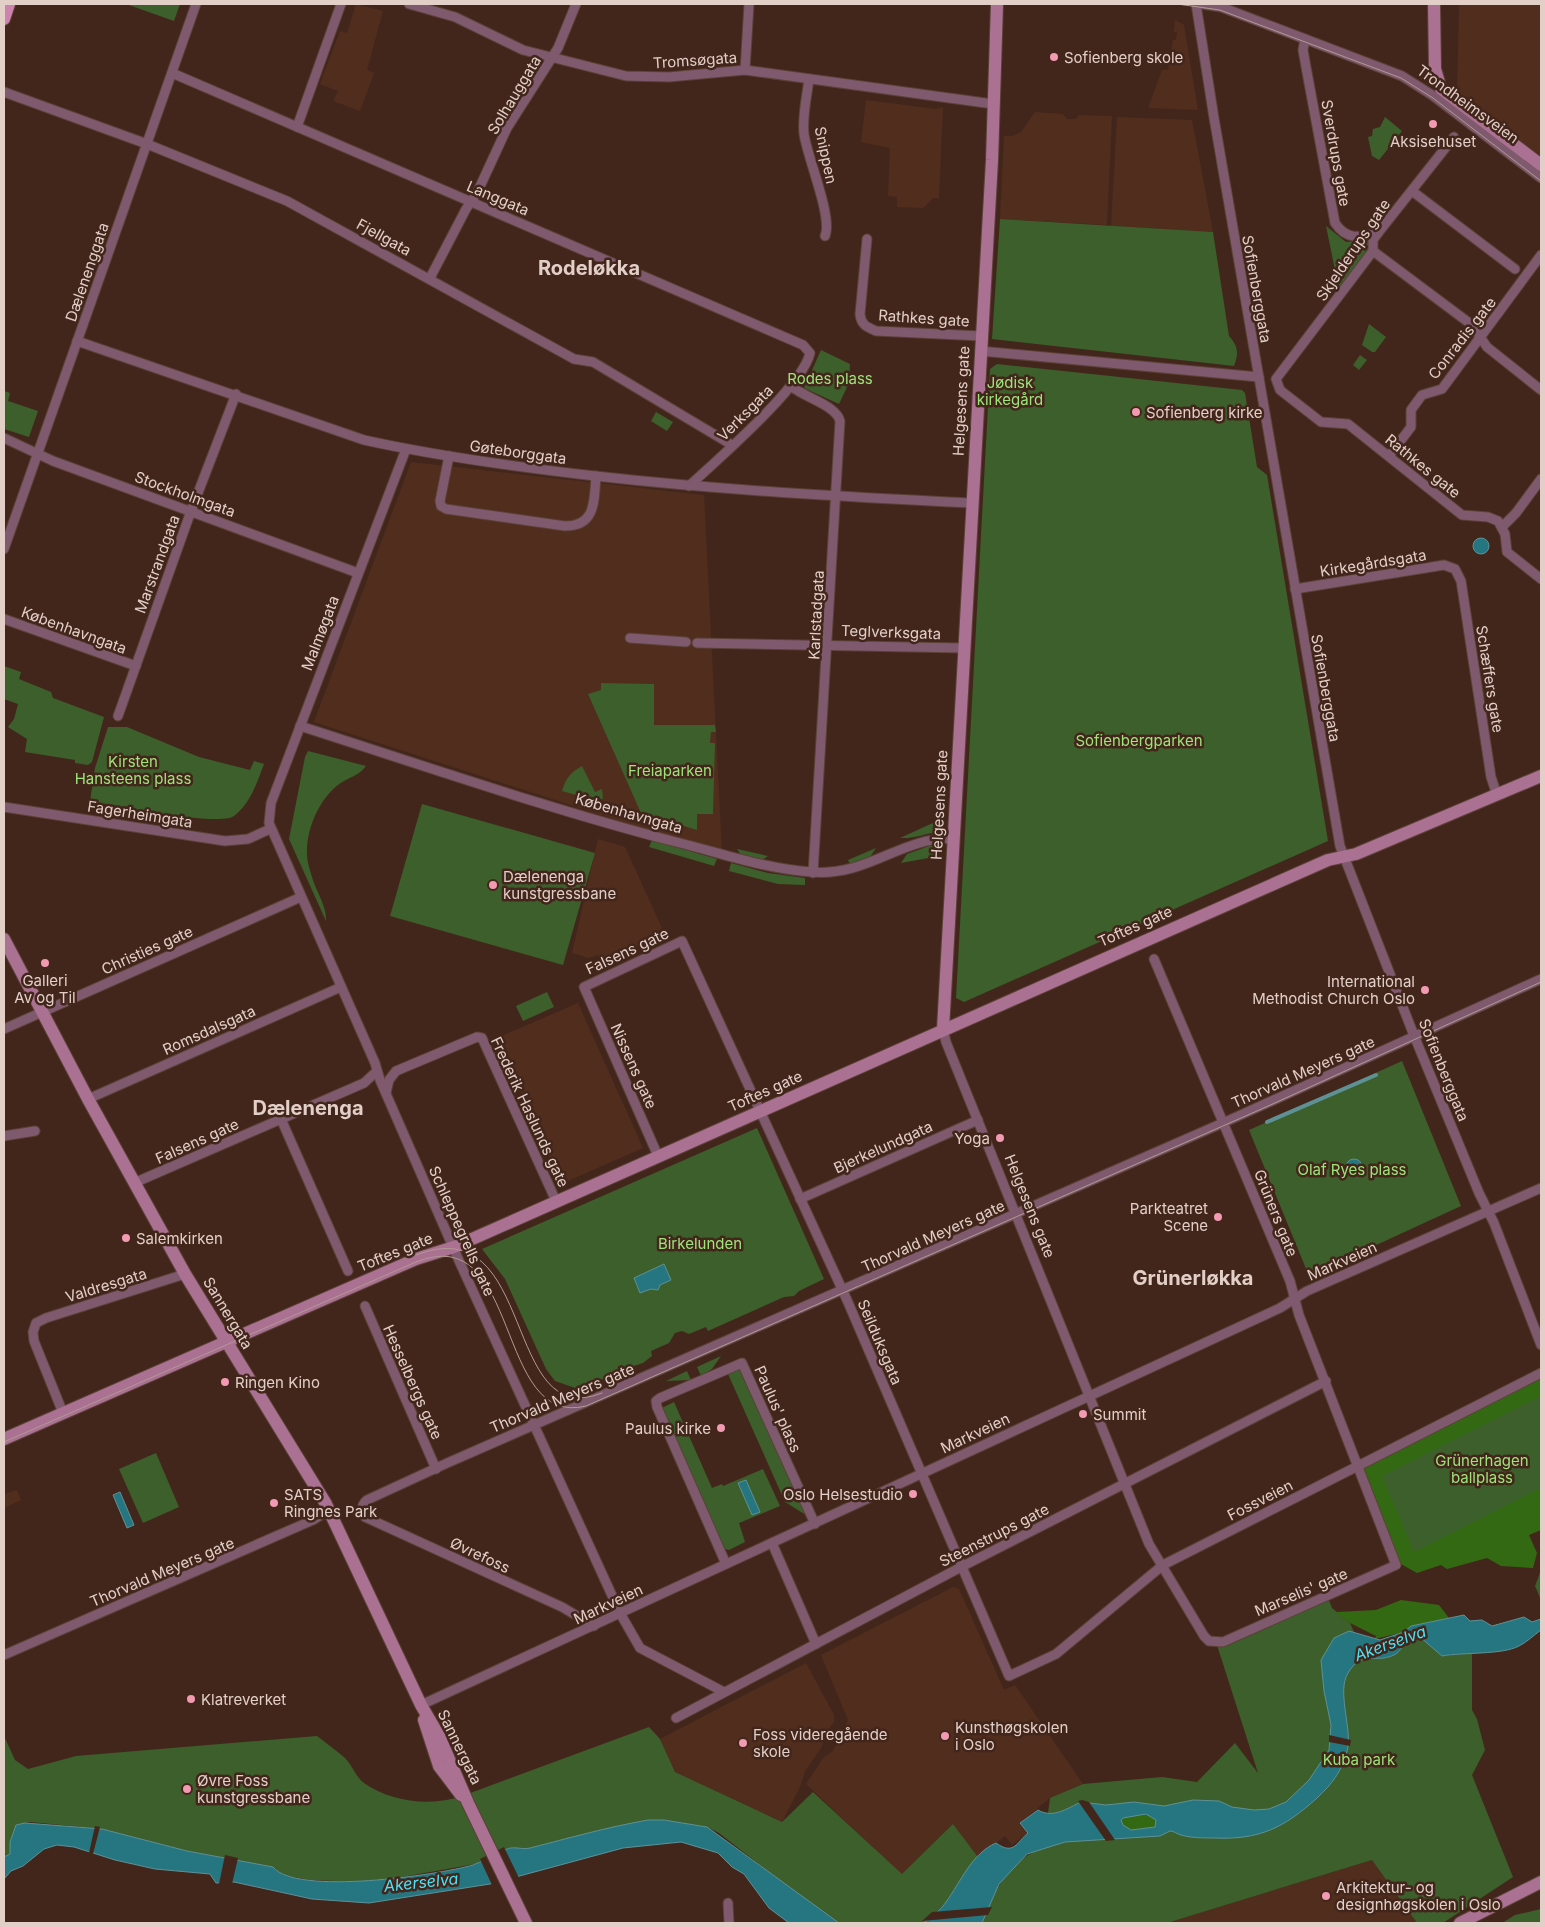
<svg xmlns="http://www.w3.org/2000/svg" width="1545" height="1927" viewBox="0 0 1545 1927" font-family="Inter,sans-serif">
	<rect width="100%" height="100%" fill="#43261b"/>
	<!-- built -->
	<g fill="#512d1e">
		<path d="M356 4 383 11 367 70 374 73 360 111 333 101 338 91 320 84 340 31 347 33Z"/>
		<path d="M1459 4H1541V156L1457 94Z"/>
		<path d="M1175 20 1184 25 1198 110 1148 108 1162 70H1168L1173 40H1176L1177 32H1174Z"/>
		<path d="M866 100 936 109 943 107 939 198H933L923 208 897 207V197L888 196 890 148 861 142Z"/>
		<path d="M1035 112 1063 114 1067 119H1076L1079 115 1112 116 1107 225 1000 219 1004 136H1012L1021 132Z"/>
		<path d="M1117 117 1192 120 1213 232 1111 226Z"/>
		<path d="M411 462 704 495 722 854 314 722Z"/>
		<path d="M598 839 625 847 662 928 657 938 601 963 597 955 589 958 572 953Z"/>
		<path d="M578 1003 643 1148 561 1184 497 1038Z"/>
		<path d="M17 1490 21 1500 4 1508V1494Z"/>
		<path d="M953 1587 959 1589 1004 1690 1015 1685 1083 1784 1050 1798 1021 1822 1028 1833 1012 1845 1005 1836 978 1857 953 1824 902 1875 806 1784 824 1757 833 1751 848 1720 821 1655Z"/>
		<path d="M806 1663 834 1715V1722L828 1730 821 1748 805 1771 800 1787 782 1822 675 1772 660 1739Z"/>
		<path d="M1372 1860 1417 1923H1167Z"/>
	</g>
	<!-- green -->
	<g fill="#3c5f2b">
		<path d="M126 4H180L174 21Z"/>
		<path d="M1385 117 1402 131 1379 160 1372 156 1368 137 1372 136 1373 129 1380 127Z"/>
		<path d="M1000 219 1213 232 1229 336C1238 346 1239 353 1234 366L992 339Z"/>
		<path d="M1326 226 1346 242 1373 240V251L1342 293 1330 282 1336 275Z"/>
		<path d="M1369 324 1386 337 1375 352H1372L1362 345Z"/>
		<path d="M821 350 850 364 849 383 839 404 804 388Z"/>
		<path d="M1360 355 1367 360 1359 370 1353 365Z"/>
		<path d="M997 364 1242 390 1245 393 1257 467 1267 475 1328 841 964 1002 956 998 990 369Z"/>
		<path d="M4 391 10 393 8 401 38 411 29 437 4 429Z"/>
		<path d="M656 412 673 422 667 431 651 421Z"/>
		<path d="M4 666 21 672 19 679 51 692 53 698 104 717 92 762 88 765 75 763V760L25 752 27 739 8 727 14 719 18 704 4 699Z"/>
		<path d="M601 683 654 684V725H715L716 732H711L710 743H715L713 814H697V830L641 813 588 694 601 690Z"/>
		<path d="M108 727H127L199 757 250 770 254 761 264 764C257 783 250 804 234 816 219 827 113 805 90 801L95 768Z"/>
		<path d="M308 751 366 766C359 775 353 776 344 781 321 794 306 828 307 854 307 862 310 870 312 877 316 892 327 906 326 921L289 839 305 757Z"/>
		<path d="M582 766 595 792 602 789 603 799 597 798 594 800 562 791C566 778 570 773 582 766Z"/>
		<path d="M422 804 595 853 563 965 390 916Z"/>
		<path d="M935 822 942 826 940 832C926 833 914 839 900 838Z"/>
		<path d="M652 840 717 859 714 866 649 847Z"/>
		<path d="M929 846H941L939 856 901 863 907 854Z"/>
		<path d="M876 848 870 857 850 864 848 860Z"/>
		<path d="M737 849 768 856 762 860 741 855Z"/>
		<path d="M731 863 768 873 805 878V885L778 884 729 871Z"/>
		<path d="M547 992 554 1007 523 1021 516 1006Z"/>
		<path d="M1402 1061 1461 1206 1309 1276 1249 1130Z"/>
		<path d="M757 1128 824 1279 799 1291 794 1296 784 1297 708 1331 706 1327 689 1334 682 1331 675 1333 669 1343 651 1351 652 1356 643 1363 618 1371 610 1378 599 1380 578 1389 555 1381 546 1369 505 1279 482 1249Z"/>
		<path d="M721 1356 712 1369 701 1376 697 1367Z"/>
		<path d="M741 1368 806 1515 785 1502 728 1374Z"/>
		<path d="M687 1371 691 1380 666 1381Z"/>
		<path d="M1541 1373V1507L1399 1563 1358 1466Z"/>
		<path d="M674 1402 712 1488 722 1484 723 1486 763 1469 780 1506 739 1523 745 1542 729 1550 725 1549 662 1408Z"/>
		<path d="M156 1453 179 1507 143 1523 119 1469Z"/>
		<path d="M1541 1570V1600L1535 1586Z"/>
		<path d="M1327 1595 1332 1608 1350 1623 1366 1658C1376 1656 1385 1660 1394 1655 1406 1648 1401 1637 1420 1637L1442 1656 1472 1653V1710L1477 1719 1485 1750 1472 1775 1513 1877 1443 1923H1417L1372 1860 1167 1923H982C1000 1881 1006 1861 1052 1844L1048 1813 1050 1798 1083 1784 1162 1777 1197 1782 1235 1743 1258 1773 1216 1642Z"/>
		<path d="M649 1727 660 1739 675 1772 782 1822 813 1792 902 1874 953 1824 978 1857 962 1877 945 1905 923 1923H839L807 1902 719 1833 707 1827 664 1820 574 1837 527 1849 509 1848 475 1864 391 1879 361 1882 310 1880 281 1875 273 1867 187 1851 102 1829 30 1822 16 1825 10 1842V1854L4 1857V1736L15 1760 28 1769 76 1756 317 1736C326 1743 336 1750 345 1758 352 1765 356 1777 364 1783 393 1803 433 1807 465 1795Z"/>
		<path d="M1541 1909V1923H1502L1515 1915Z"/>
	</g>
	<!-- forest -->
	<g fill="#346913">
		<path d="M1541 1378V1396L1382 1476 1414 1552 1541 1488V1530L1529 1535 1537 1553 1533 1568 1501 1566 1487 1558 1447 1569 1441 1565 1417 1573 1399 1563 1364 1467Z"/>
		<path d="M1401 1600 1439 1605 1449 1618 1411 1626 1404 1632 1375 1639 1376 1636 1350 1623 1336 1612 1376 1610Z"/>
		<path d="M1146 1814 1156 1820 1155 1827 1131 1830 1124 1827 1121 1820C1128 1815 1137 1817 1146 1814Z"/>
	</g>
	<!-- water -->
	<g fill="#267681" stroke="#5e9196" fill-rule="evenodd">
		<circle cx="1481" cy="546" r="8"/>
		<circle cx="1354" cy="1167" r="8"/>
		<path d="M664 1264 671 1280 660 1285 658 1290 651 1289 640 1293 634 1278Z"/>
		<path d="M746 1480 760 1512 752 1515 738 1483Z"/>
		<path d="M120 1492 134 1525 127 1528 113 1495Z"/>
		<path d="M1464 1615 1470 1621 1482 1620 1492 1626 1524 1617 1532 1622 1541 1619V1630C1534 1635 1527 1642 1519 1646 1502 1655 1464 1652 1442 1656L1420 1637C1401 1637 1406 1649 1394 1655 1376 1664 1362 1649 1348 1673 1337 1690 1351 1726 1348 1747 1344 1769 1332 1784 1317 1798 1284 1828 1259 1840 1215 1838 1204 1838 1191 1838 1181 1835 1177 1834 1174 1831 1170 1831L1160 1836 1065 1842 1027 1854 999 1884 982 1923H923C931 1917 941 1910 946 1902 960 1883 972 1853 996 1843 1014 1856 1017 1842 1028 1833L1020 1823 1038 1810C1053 1819 1068 1808 1081 1802L1106 1805 1134 1802 1164 1806 1193 1800 1219 1801 1232 1807 1254 1810 1269 1809 1286 1802 1309 1780 1329 1750 1331 1725 1324 1691 1321 1660 1334 1638 1349 1631 1380 1640 1404 1632 1411 1626ZM1146 1814 1156 1820 1155 1827 1131 1830 1123 1825 1121 1820 1123 1818Z"/>
		<path d="M648 1820H664L707 1827 839 1923H789L769 1908 744 1874 732 1867 718 1853 681 1842 623 1848 490 1884 369 1903 312 1899 234 1882 216 1883 210 1874 155 1869 115 1860 74 1847 57 1845 44 1849 23 1866 11 1871 4 1879V1857L10 1854V1842L16 1825 25 1823 102 1829 187 1851 273 1867C296 1896 438 1875 473 1865 485 1861 495 1853 507 1849 514 1846 523 1850 530 1848 569 1838 608 1827 648 1820Z"/>
	</g>
	<!-- pier -->
	<g fill="#43261b">
		<path d="M1329 1735 1351 1740 1350 1746 1329 1742Z"/>
		<path d="M1082 1800 1089 1802 1115 1840 1106 1841 1078 1801Z"/>
		<path d="M95 1826 100 1827 93 1854 89 1853Z"/>
		<path d="M504 1847 519 1878 492 1885 480 1859Z"/>
		<path d="M225 1855 238 1858 232 1884H219Z"/>
		<path d="M992 1907 988 1915 922 1921 932 1912Z"/>
	</g>
	<g fill="none" stroke-linecap="round" stroke-linejoin="round">
		<!-- stream -->
		<path stroke="#5e9196" stroke-width="4" d="M1267 1122 1376 1075"/>
		<!-- street casing -->
		<g stroke="#5c4137" stroke-width="11">
			<g id="street">
				<path d="M409 4 455 17 523 50 626 76 669 77 745 70 993 104"/>
				<path d="M1196 4 1214 118 1340 846 1413 1033 1479 1193 1494 1223 1541 1345"/>
				<path d="M1202 4 1221 7 1402 76 1432 95 1541 178"/>
				<path d="M1305 39 1303 50 1306 67 1335 223C1347 241 1360 237 1378 233"/>
				<path d="M745 70 749 4"/>
				<path d="M172 73 803 345 810 353C803 386 717 460 689 486"/>
				<path d="M809 79C807 96 802 116 804 134 807 157 833 217 825 236"/>
				<path d="M4 92 147 144 287 201 574 359 593 362 732 445"/>
				<path d="M297 127 341 4"/>
				<path d="M1454 137 1378 233 1373 240V251L1276 379 1280 390 1321 422 1348 424 1462 515 1488 517 1498 521 1505 534 1507 552 1541 579"/>
				<path d="M1412 191 1515 269"/>
				<path d="M867 239 860 314C861 325 867 327 876 331L981 336"/>
				<path d="M1373 251 1472 325 1487 347 1541 390"/>
				<path d="M430 278 466 209 477 193 507 128 558 48 576 4"/>
				<path d="M77 341 364 440C441 457 517 467 595 476 720 490 846 497 972 503"/>
				<path d="M980 351 1259 377"/>
				<path d="M791 386C805 398 836 405 840 421L813 873"/>
				<path d="M4 438 53 461 358 573"/>
				<path d="M406 449 271 803 269 823 375 1063 380 1080 460 1263 620 1613 640 1648 724 1692"/>
				<path d="M449 456 440 501 441 506 446 509 565 526C596 526 594 501 596 476"/>
				<path d="M1389 456 1411 427V410L1422 395 1442 389 1541 255"/>
				<path d="M1503 526 1516 513 1541 479"/>
				<path d="M4 549 196 4"/>
				<path d="M1295 589 1444 565 1455 569 1461 581 1491 777 1497 795"/>
				<path d="M4 619 136 666"/>
				<path d="M630 638 686 642"/>
				<path d="M697 643 963 648"/>
				<path d="M118 716 191 511 236 394"/>
				<path d="M300 726C425 766 549 809 676 842 721 853 765 869 812 872 868 877 902 836 953 839"/>
				<path d="M4 807 225 841 248 839 270 829"/>
				<path d="M4 1029 301 897"/>
				<path d="M943 1029 946 1042 1149 1544 1204 1636 1209 1641 1223 1642 1396 1565 1299 1315 1290 1281 1154 959"/>
				<path d="M386 1093 389 1080 396 1071 477 1037 482 1038 556 1201"/>
				<path d="M88 1099 341 987"/>
				<path d="M281 1119 348 1271"/>
				<path d="M4 1136 35 1131"/>
				<path d="M658 1156 584 987 682 941 847 1300 1009 1676 1056 1654 1163 1565 1541 1373"/>
				<path d="M134 1183 364 1083 377 1071"/>
				<path d="M800 1199 978 1120"/>
				<path d="M365 1306 436 1469"/>
				<path d="M63 1413 34 1341 33 1332 36 1323 46 1318 185 1274"/>
				<path d="M772 1543 816 1644"/>
				<path d="M726 1564 657 1407 656 1401 660 1398 742 1363 815 1524"/>
				<path d="M594 1626 562 1607 365 1517C361 1511 361 1505 367 1500L445 1464 1234 1118 1541 979"/>
				<path d="M4 1655 313 1520 329 1510"/>
				<path d="M421 1705 1280 1308 1307 1291 1541 1188"/>
				<path d="M676 1718 963 1566 1326 1381"/>
				<path d="M728 1903 729 1923"/>
			</g>
		</g>
		<!-- secondary casing -->
		<g stroke="#5c4137" stroke-width="14">
			<g id="secondary">
				<path d="M1434 4 1435 69 1441 89 1541 165"/>
				<path d="M4 939 88 1099 185 1274 326 1504 421 1705 439 1736 468 1803 526 1923"/>
				<path d="M943 1029 992 160 997 4"/>
				<path d="M4 1439 416 1259 454 1247 1328 860 1356 854 1541 776"/>
				<path d="M424 1720 439 1766 461 1795"/>
				<path d="M1460 1923 1541 1882"/>
			</g>
		</g>
		<!-- primary casing -->
		<g stroke="#5c4137" stroke-width="14">
			<path id="primary" d="M4 19 9 4"/>
		</g>
		<!-- street -->
		<use href="#street" stroke="#7f5a6f" stroke-width="9"/>
		<!-- secondary -->
		<use href="#secondary" stroke="#ab7193" stroke-width="12"/>
		<!-- primary -->
		<use href="#primary" stroke="#ce82af" stroke-width="12"/>
		<!-- tram -->
		<g stroke="#b09a91" stroke-width="1">
			<path d="M1177 4 1220 10 1401 78 1433 98 1541 181"/>
			<path d="M416 1255C538 1207 501 1434 602 1393"/>
			<path d="M4 1442 416 1262C522 1219 494 1429 586 1406L1266 1107 1541 982"/>
		</g>
	</g>
	<!-- markers -->
	<g fill="#f19ab2" stroke="#43261b" stroke-width="2">
		<circle cx="1054" cy="57" r="5"/>
		<circle cx="1433" cy="124" r="5"/>
		<circle cx="1136" cy="412" r="5"/>
		<circle cx="493" cy="885" r="5"/>
		<circle cx="45" cy="963" r="5"/>
		<circle cx="1425" cy="990" r="5"/>
		<circle cx="1000" cy="1138" r="5"/>
		<circle cx="1218" cy="1217" r="5"/>
		<circle cx="126" cy="1238" r="5"/>
		<circle cx="225" cy="1382" r="5"/>
		<circle cx="1083" cy="1414" r="5"/>
		<circle cx="721" cy="1428" r="5"/>
		<circle cx="913" cy="1494" r="5"/>
		<circle cx="274" cy="1503" r="5"/>
		<circle cx="191" cy="1699" r="5"/>
		<circle cx="945" cy="1736" r="5"/>
		<circle cx="743" cy="1743" r="5"/>
		<circle cx="187" cy="1789" r="5"/>
		<circle cx="1326" cy="1896" r="5"/>
	</g>
	<g text-anchor="middle" dominant-baseline="central" stroke-width="5" stroke-linejoin="round" paint-order="stroke">
		<!-- poi labels -->
		<g font-size="15" fill="#e2cfc7" stroke="#43261b" text-anchor="start">
			<text x="1064" y="57">Sofienberg skole</text>
			<text x="1433" y="141" text-anchor="middle">Aksisehuset</text>
			<text x="1146" y="412">Sofienberg kirke</text>
			<text x="503" y="876">Dælenenga<tspan x="503" dy="17">kunstgressbane</tspan></text>
			<text x="45" y="980" text-anchor="middle">Galleri<tspan x="45" dy="17">Av og Til</tspan></text>
			<text x="1415" y="981" text-anchor="end">International<tspan x="1415" dy="17">Methodist Church Oslo</tspan></text>
			<text x="990" y="1138" text-anchor="end">Yoga</text>
			<text x="1208" y="1208" text-anchor="end">Parkteatret<tspan x="1208" dy="17">Scene</tspan></text>
			<text x="136" y="1238">Salemkirken</text>
			<text x="235" y="1382">Ringen Kino</text>
			<text x="1093" y="1414">Summit</text>
			<text x="711" y="1428" text-anchor="end">Paulus kirke</text>
			<text x="284" y="1494">SATS<tspan x="284" dy="17">Ringnes Park</tspan></text>
			<text x="903" y="1494" text-anchor="end">Oslo Helsestudio</text>
			<text x="201" y="1699">Klatreverket</text>
			<text x="955" y="1727">Kunsthøgskolen<tspan x="955" dy="17">i Oslo</tspan></text>
			<text x="753" y="1734">Foss videregående<tspan x="753" dy="17">skole</tspan></text>
			<text x="197" y="1780">Øvre Foss<tspan x="197" dy="17">kunstgressbane</tspan></text>
			<text x="1336" y="1887">Arkitektur- og<tspan x="1336" dy="17">designhøgskolen i Oslo</tspan></text>
		</g>
		<!-- street labels -->
		<g font-size="15" fill="#e2cfc7" stroke="#43261b">
			<text transform="translate(695 60) rotate(-4)">Tromsøgata</text>
			<text transform="translate(514 95) rotate(-59)">Solhauggata</text>
			<text transform="translate(1468 104) rotate(36)">Trondheimsveien</text>
			<text transform="translate(1336 153) rotate(80)">Sverdrups gate</text>
			<text transform="translate(826 155) rotate(78)">Snippen</text>
			<text transform="translate(498 198) rotate(23)">Langgata</text>
			<text transform="translate(384 237) rotate(29)">Fjellgata</text>
			<text transform="translate(1353 250) rotate(-56)">Skjelderups gate</text>
			<text transform="translate(87 272) rotate(-71)">Dælenenggata</text>
			<text transform="translate(1257 289) rotate(80)">Sofienberggata</text>
			<text transform="translate(924 318) rotate(4)">Rathkes gate</text>
			<text transform="translate(1462 338) rotate(-52)">Conradis gate</text>
			<text transform="translate(961 401) rotate(-87)">Helgesens gate</text>
			<text transform="translate(745 413) rotate(-45)">Verksgata</text>
			<text transform="translate(518 452) rotate(8)">Gøteborggata</text>
			<text transform="translate(1423 466) rotate(39)">Rathkes gate</text>
			<text transform="translate(185 494) rotate(20)">Stockholmgata</text>
			<text transform="translate(1373 563) rotate(-9)">Kirkegårdsgata</text>
			<text transform="translate(157 564) rotate(-70)">Marstrandgata</text>
			<text transform="translate(816 615) rotate(-87)">Karlstadgata</text>
			<text transform="translate(74 630) rotate(20)">Københavngata</text>
			<text transform="translate(891 632) rotate(2)">Teglverksgata</text>
			<text transform="translate(320 633) rotate(-69)">Malmøgata</text>
			<text transform="translate(1490 679) rotate(81)">Schæffers gate</text>
			<text transform="translate(1326 688) rotate(80)">Sofienberggata</text>
			<text transform="translate(939 805) rotate(-87)">Helgesens gate</text>
			<text transform="translate(629 813) rotate(16)">Københavngata</text>
			<text transform="translate(140 814) rotate(9)">Fagerheimgata</text>
			<text transform="translate(1135 926) rotate(-24)">Toftes gate</text>
			<text transform="translate(147 950) rotate(-24)">Christies gate</text>
			<text transform="translate(627 951) rotate(-25)">Falsens gate</text>
			<text transform="translate(209 1030) rotate(-24)">Romsdalsgata</text>
			<text transform="translate(634 1066) rotate(66)">Nissens gate</text>
			<text transform="translate(1444 1070) rotate(68)">Sofienberggata</text>
			<text transform="translate(1303 1072) rotate(-24)">Thorvald Meyers gate</text>
			<text transform="translate(765 1091) rotate(-24)">Toftes gate</text>
			<text transform="translate(530 1112) rotate(65)">Frederik Haslunds gate</text>
			<text transform="translate(197 1141) rotate(-24)">Falsens gate</text>
			<text transform="translate(883 1147) rotate(-24)">Bjerkelundgata</text>
			<text transform="translate(1030 1206) rotate(68)">Helgesens gate</text>
			<text transform="translate(1276 1213) rotate(68)">Grüners gate</text>
			<text transform="translate(462 1231) rotate(66)">Schleppegrells gate</text>
			<text transform="translate(933 1236) rotate(-24)">Thorvald Meyers gate</text>
			<text transform="translate(395 1252) rotate(-22)">Toftes gate</text>
			<text transform="translate(1342 1261) rotate(-24)">Markveien</text>
			<text transform="translate(106 1285) rotate(-17)">Valdresgata</text>
			<text transform="translate(228 1313) rotate(59)">Sannergata</text>
			<text transform="translate(880 1342) rotate(67)">Seilduksgata</text>
			<text transform="translate(413 1382) rotate(66)">Hesselbergs gate</text>
			<text transform="translate(562 1398) rotate(-23)">Thorvald Meyers gate</text>
			<text transform="translate(778 1409) rotate(66)">Paulus' plass</text>
			<text transform="translate(975 1433) rotate(-25)">Markveien</text>
			<text transform="translate(1260 1500) rotate(-27)">Fossveien</text>
			<text transform="translate(994 1535) rotate(-27)">Steenstrups gate</text>
			<text transform="translate(480 1555) rotate(25)">Øvrefoss</text>
			<text transform="translate(162 1572) rotate(-23)">Thorvald Meyers gate</text>
			<text transform="translate(1301 1592) rotate(-23)">Marselis' gate</text>
			<text transform="translate(608 1604) rotate(-25)">Markveien</text>
			<text transform="translate(460 1747) rotate(64)">Sannergata</text>
		</g>
		<!-- park labels -->
		<g font-size="15" fill="#9ce57a" stroke="#43261b">
			<text x="830" y="378">Rodes plass</text>
			<text x="1010" y="382">Jødisk<tspan x="1010" dy="17">kirkegård</tspan></text>
			<text x="1139" y="740">Sofienbergparken</text>
			<text x="133" y="761">Kirsten<tspan x="133" dy="17">Hansteens plass</tspan></text>
			<text x="670" y="770">Freiaparken</text>
			<text x="1352" y="1169">Olaf Ryes plass</text>
			<text x="700" y="1243">Birkelunden</text>
			<text x="1482" y="1460">Grünerhagen<tspan x="1482" dy="17">ballplass</tspan></text>
			<text x="1359" y="1759">Kuba park</text>
		</g>
		<!-- water labels -->
		<g font-size="16" font-style="italic" fill="#4be2f6" stroke="#43261b">
			<text transform="translate(1390 1643) rotate(-20)">Akerselva</text>
			<text transform="translate(421 1882) rotate(-6)">Akerselva</text>
		</g>
		<!-- district labels -->
		<g font-size="20" font-weight="bold" fill="#e2cfc7" stroke="#43261b">
			<text x="589" y="268">Rodeløkka</text>
			<text x="308" y="1108">Dælenenga</text>
			<text x="1193" y="1278">Grünerløkka</text>
		</g>
	</g>
	<!-- border -->
	<rect width="1545" height="1927" fill="none" stroke="#e2cfc7" stroke-width="10"/>
</svg>
